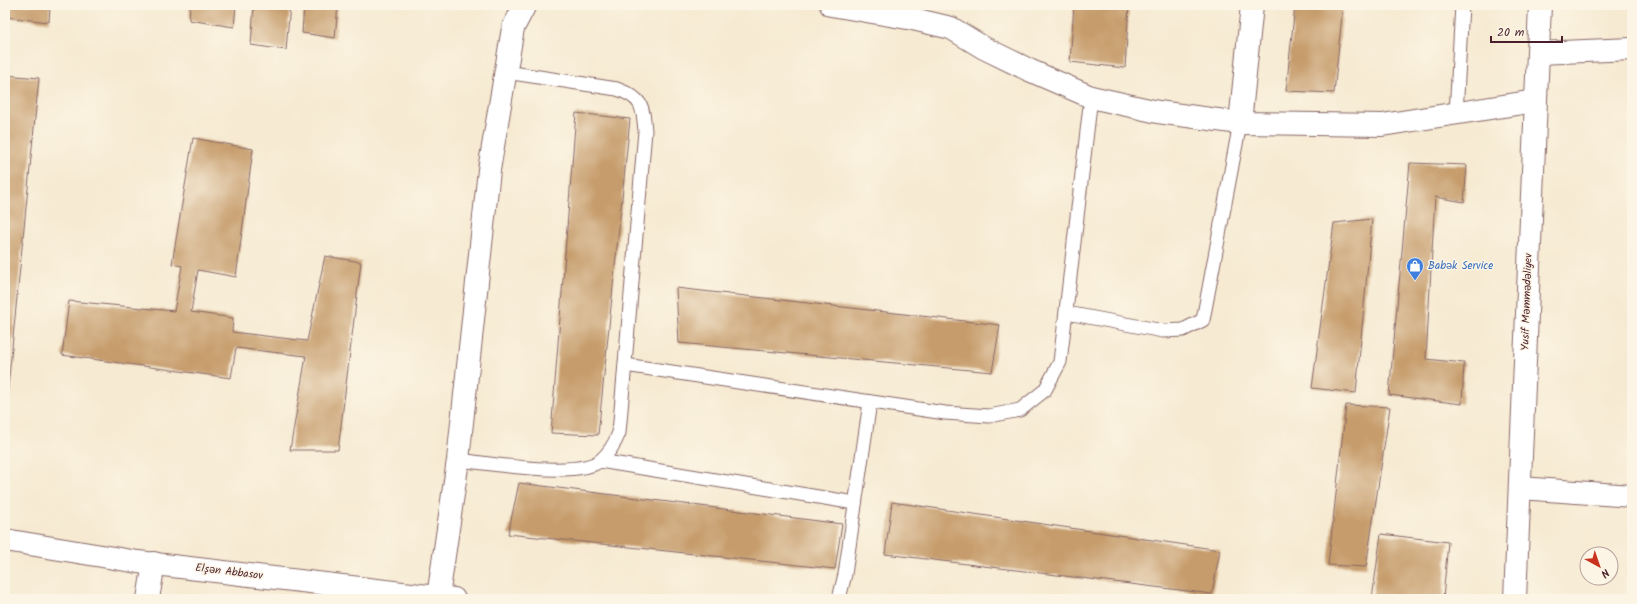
<svg xmlns="http://www.w3.org/2000/svg" width="1637" height="604" viewBox="0 0 1637 604" font-family="Kalam,sans-serif">
	<rect width="100%" height="100%" fill="#fcf5e5"/>
	<filter id="ink" filterUnits="userSpaceOnUse"><feTurbulence type="fractalNoise" baseFrequency=".025" numOctaves="2"/><feDisplacementMap in="SourceGraphic" scale="8" xChannelSelector="R" yChannelSelector="G"/><feConvolveMatrix kernelMatrix="1 2 1 2 8 2 1 2 1" color-interpolation-filters="sRGB"/></filter>
	<filter id="wash" filterUnits="userSpaceOnUse"><feTurbulence type="fractalNoise" baseFrequency=".012" numOctaves="4" result="noise"/><feDisplacementMap in="SourceGraphic" scale="16" xChannelSelector="R" yChannelSelector="G"/><feGaussianBlur stdDeviation="0.9" result="paint"/><feColorMatrix in="noise" values="0 0 0 0 0 0 0 0 0 0 0 0 0 0 0 0 0 1.4 0 .05"/><feComposite in="paint" operator="in"/></filter>
	<g filter="url(#wash)">
		<rect width="100%" height="100%" fill="#f6ead2"/>
		<g id="blocks">
			<!-- building -->
			<g fill="#c69c6c">
				<path d="M5 5H50L49 22 5 17Z"/>
				<path d="M190 5H236L234 27 189 20Z"/>
				<path d="M254 5H290L286 50 251 45Z"/>
				<path d="M304 5H338L335 38 302 33Z"/>
				<path d="M1074 5H1129L1125 68 1070 62Z"/>
				<path d="M1295 5H1343L1334 93 1286 91Z"/>
				<path d="M5 75 39 78 6 407 5 406Z"/>
				<path d="M576 113 630 119 598 435 551 433Z"/>
				<path d="M193 138 253 149 236 277 198 270 191 312 233 318 232 332 307 341 325 256 361 262 338 450H290L306 356 236 348 231 378 62 355 69 301 174 311 182 266 172 264Z"/>
				<path d="M1410 163 1467 165 1464 202 1435 197 1426 359 1464 363 1462 404 1389 395Z"/>
				<path d="M1372 219 1356 393 1312 388 1334 223Z"/>
				<path d="M676 288 1000 325 992 372 679 343Z"/>
				<path d="M1346 405 1390 407 1366 567 1328 565Z"/>
				<path d="M519 483 842 524 835 569 508 534Z"/>
				<path d="M892 502 1220 550 1212 594 885 554Z"/>
				<path d="M1381 534 1448 542 1443 599H1372Z"/>
			</g>
		</g>
	</g>
	<g filter="url(#ink)">
		<use href="#blocks" fill-opacity="0" stroke="#866665" stroke-width="1"/>
		<g fill="none" stroke-linecap="round" stroke-linejoin="round">
			<!-- service casing -->
			<g stroke="#866665" stroke-width="15">
				<g id="service">
					<path d="M1456 114 1462 5"/>
					<path d="M1067 313 1163 331 1183 330 1203 320 1240 123"/>
					<path d="M625 365 945 413 989 416 1020 410 1045 390 1060 362 1091 97"/>
					<path d="M458 460C488 463 579 479 601 460 609 453 615 443 619 433L645 131C643 105 642 98 617 89L506 72"/>
					<path d="M600 461 855 503"/>
					<path d="M839 599 845 574 870 402"/>
				</g>
			</g>
			<!-- minor casing -->
			<g stroke="#866665" stroke-width="24">
				<g id="minor">
					<path d="M831 5 913 19 951 28 984 48 1029 70 1091 97 1158 112 1240 123 1382 125 1535 101"/>
					<path d="M1538 53 1632 49"/>
					<path d="M1240 123 1252 5"/>
					<path d="M1520 488 1632 496"/>
					<path d="M5 540 138 562 454 599"/>
					<path d="M438 597 458 460 489 170 513 28 525 5"/>
					<path d="M148 599 154 563"/>
					<path d="M1515 599 1540 5"/>
				</g>
			</g>
			<!-- service -->
			<use href="#service" stroke="#fff" stroke-width="13"/>
			<!-- minor -->
			<use href="#minor" stroke="#fff" stroke-width="22"/>
		</g>
	</g>
	<!-- icons -->
	<defs>
		<g id="shop-pin" transform="scale(0.9)"><path d="M0 17L-7.5 6A9.5 9.5 0 1 1 7.5 6Z" fill="#3f7fe0" stroke="#fcf5e5"/><path d="M-5-2.5h2.3a2.7 3.5 0 0 1 5.4 0H5L5.5 6h-11ZM-1.5-2.5h3a1.5 2.3 0 0 0-3 0Z" fill="#fff"/></g>
	</defs>
	<g fill-rule="evenodd">
		<use href="#shop-pin" x="1415" y="266"/>
	</g>
	<g text-anchor="middle" dominant-baseline="central" stroke-width="3" stroke-linejoin="round" paint-order="stroke">
		<!-- shop labels -->
		<g font-size="11" fill="#366cbe" stroke="#fcf5e5" text-anchor="start">
			<text x="1428" y="266">Babək Service</text>
		</g>
		<!-- street labels -->
		<g font-size="11" fill="#4a1f2b" stroke="#fcf5e5">
			<text transform="translate(1527 302) rotate(-88)">Yusif Məmmədəliyev</text>
			<text transform="translate(229 572) rotate(7)">Elşən Abbasov</text>
		</g>
	</g>
	<!-- margin -->
	<rect width="1637" height="604" fill="none" stroke="#fcf5e5" stroke-width="20"/>
	<!-- north arrow -->
	<g transform="translate(1599 566) rotate(140)"><circle r="19" fill="#fcf5e5" stroke="#b59f9b"/>
	<path d="M0-3L7 15L0 10L-7 15Z" fill="#c8321e"/>
	<text y="-6" font-size="11" font-weight="bold" text-anchor="middle" fill="#4a1f2b">N</text>
	</g>
	<!-- scale -->
	<path d="M1491 36v6h71v-6" fill="none" stroke="#4a1f2b" stroke-width="2"/>
	<text x="1497" y="36" font-size="12" fill="#4a1f2b" stroke="#fcf5e5" stroke-width="3" paint-order="stroke">20 m</text>
</svg>
